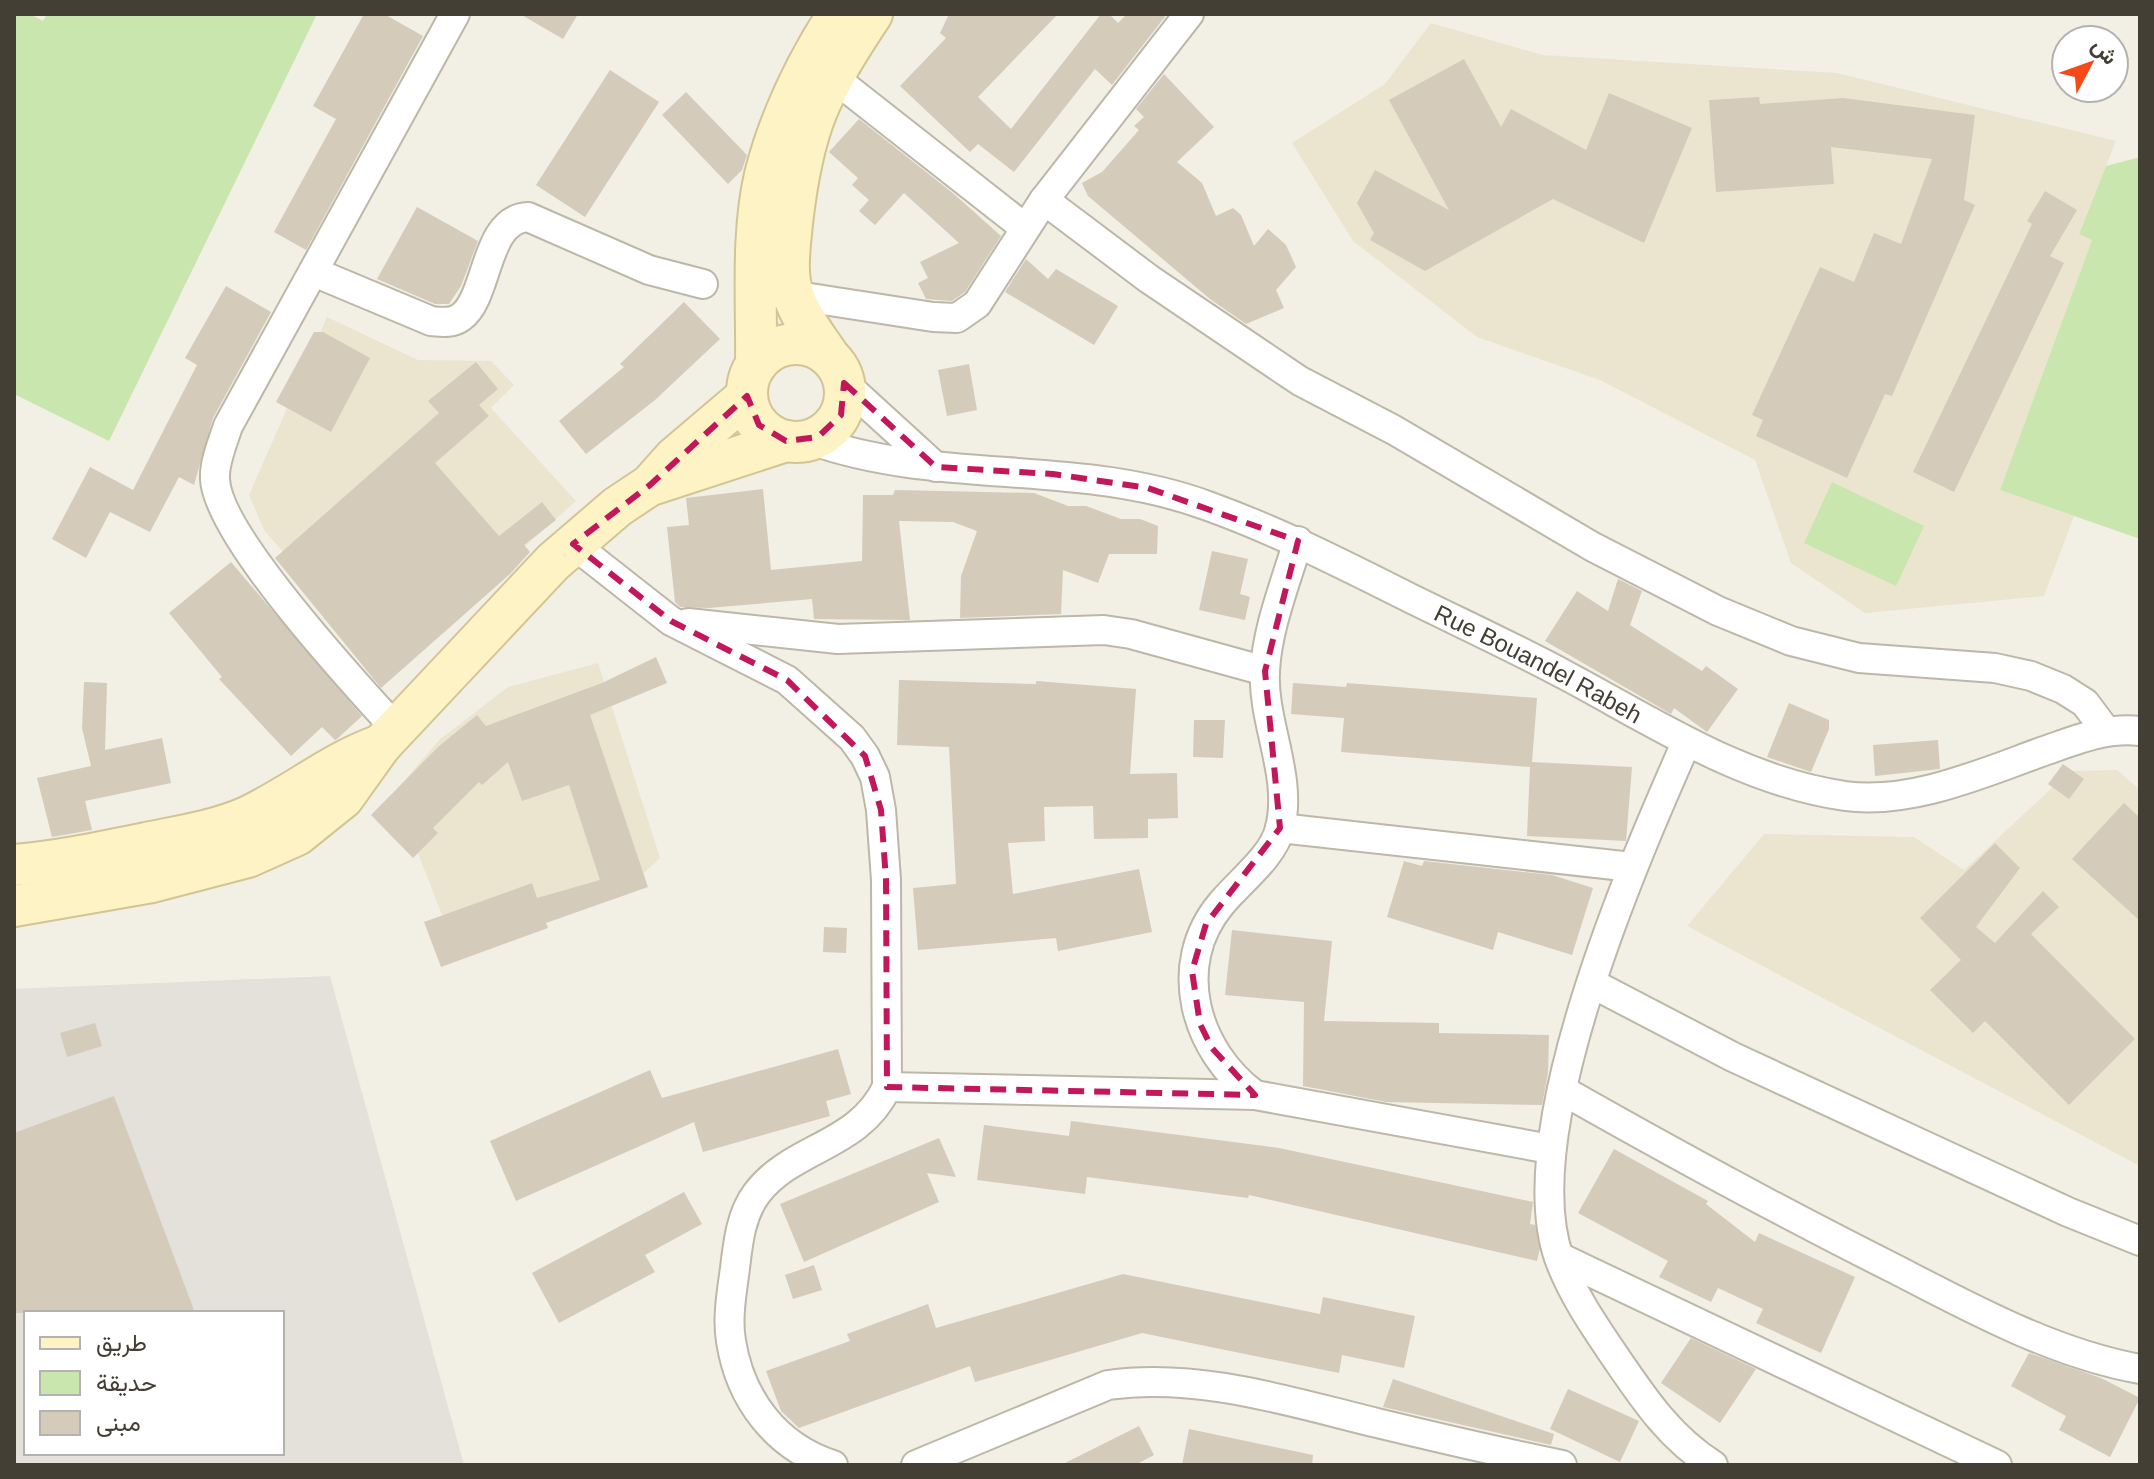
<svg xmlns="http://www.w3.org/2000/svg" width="2154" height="1479" viewBox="0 0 2154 1479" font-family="Arial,Vazirmatn,sans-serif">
	<rect width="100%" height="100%" fill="#f2efe5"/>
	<!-- industrial -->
	<path fill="#e4e0da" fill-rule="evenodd" d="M330 976 464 1465H14V989ZM26 1313H282V1453H26Z"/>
	<!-- education -->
	<g fill="#ebe5cf">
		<path d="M1431 23 1543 55 1837 73 2116 141 2079 233 2092 240 2000 490 2074 516 2044 596 1865 613 1791 563 1755 460 1600 380 1477 337 1353 241 1292 143 1385 84Z"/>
		<path d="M327 317 418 360 491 361 514 385 491 408 576 501 386 669 264 530 249 495Z"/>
		<path d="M598 663 660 858 621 894 451 938 412 838 383 806 439 740 508 687Z"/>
		<path d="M2117 770 2140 790V1166L1687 926 1764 834 1914 837 1964 870 2070 771Z"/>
	</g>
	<!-- green -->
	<g fill="#c9e6ae">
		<path d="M14 14H30L43 21 47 14H317L109 441 14 394Z"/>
		<path d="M2140 157V539L2000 490 2092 240 2079 234 2106 166Z"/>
		<path d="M1832 482 1924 526 1896 586 1804 543Z"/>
	</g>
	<!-- building -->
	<g fill="#d4cbbb">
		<path d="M364 14H384L423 36 306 250 274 232 336 119 313 106Z"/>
		<path d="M520 14H578L563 39Z"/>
		<path d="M949 14H1058L978 97 1011 129 1101 14H1109L1118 23 1127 14H1167L1112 85 1095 69 1014 172 978 144 970 152 900 86 946 38 940 33Z"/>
		<path d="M1464 59 1501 127 1511 109 1586 150 1609 93 1692 128 1644 243 1553 199 1425 271 1370 240 1374 233 1357 203 1375 170 1449 210 1389 100Z"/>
		<path d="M610 70 659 102 585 217 536 185Z"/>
		<path d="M1164 74 1214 127 1177 162 1202 183 1216 216 1233 208 1241 215 1254 246 1268 229 1286 245 1296 267 1276 290 1284 308 1246 324 1210 299 1088 196 1082 183 1102 172 1139 130 1134 126 1144 117 1136 109Z"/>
		<path d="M686 92 747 155 742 170 728 184 662 115Z"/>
		<path d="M1759 97 1760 104 1843 98 1975 115 1964 200 1975 205 1892 396 1885 394 1847 478 1756 436 1763 420 1752 415 1820 267 1854 282 1874 233 1901 244 1932 159 1831 147 1834 184 1716 192 1709 100Z"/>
		<path d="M859 119 954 194 1001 236 965 292 952 301 926 299 918 283 928 278 920 262 959 243 904 193 875 225 859 211 869 200 852 185 858 178 829 152Z"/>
		<path d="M2045 191 2077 210 2050 256 2064 263 1954 492 1913 472 2032 224 2027 221Z"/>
		<path d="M417 207 478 241 461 286 449 304H435L377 279Z"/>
		<path d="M1026 259 1048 279 1056 269 1118 306 1094 345 1005 292Z"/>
		<path d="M226 286 271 312 213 418 194 485 179 477 150 532 110 512 86 558 52 539 90 467 133 490 197 365 185 358Z"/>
		<path d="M684 302 720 339 655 400 586 454 559 421 624 367 620 364Z"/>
		<path d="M314 332H323L370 358 331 432 276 402Z"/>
		<path d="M476 362 498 389 479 405 489 416 435 463 499 536 542 502 556 520 524 545 530 552 510 574 381 688 275 558 439 413 428 401Z"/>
		<path d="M969 364 977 410 947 416 938 370Z"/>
		<path d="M763 489 771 570 862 561 863 495H893L895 490 1034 493 1068 506H1086L1121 519H1140L1158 526 1157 554H1109L1098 583 1063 570 1061 614 960 618 961 576 977 531 953 522 899 521 910 620 814 619 812 599 709 608 680 607 675 602 667 527 689 525 686 498Z"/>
		<path d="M1212 551 1248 559 1240 594 1250 597 1245 620 1199 610Z"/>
		<path d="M231 562 362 716 337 739 335 740 322 727 291 756 219 679 222 677 169 613Z"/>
		<path d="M1618 579 1642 591 1630 625 1702 671 1706 666 1738 689 1707 732 1674 708 1671 714 1545 641 1577 591 1608 611Z"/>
		<path d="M656 657 667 683 590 715 648 887 546 923 548 928 441 967 424 922 532 883 537 898 600 880 569 785 522 801 508 762 482 785 479 782 433 828 438 833 413 858 371 815 438 747 477 715 486 726 602 683Z"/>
		<path d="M899 680 1036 684V681L1136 689 1130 774 1177 773 1178 818 1148 819V838L1094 839 1093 806 1044 807 1045 841 1008 843 1013 894 1139 869 1152 932 1058 951 1056 938 918 950 913 888 956 884 949 747 897 745Z"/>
		<path d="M84 682 107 683 105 750 162 738 171 783 85 801 92 830 52 837 37 778 91 766 82 728Z"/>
		<path d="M1293 683 1346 687 1347 683 1537 698 1532 762 1632 767 1626 841 1527 836 1530 767 1341 752 1344 718 1291 714Z"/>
		<path d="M1789 703 1829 720V729L1811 772 1767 757Z"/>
		<path d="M1194 720H1225L1223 758 1193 757Z"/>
		<path d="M1938 740 1940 769 1875 776 1873 745Z"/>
		<path d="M2063 764 2084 779 2069 799 2048 784Z"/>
		<path d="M2124 803 2140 818V921L2072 859Z"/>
		<path d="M1995 843 2020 868 1976 927 1995 943 2043 891 2059 907 2031 934 2135 1039 2069 1105 1985 1021 1973 1033 1930 990 1961 960 1920 918Z"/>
		<path d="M1404 861 1422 866 1424 861 1552 875 1593 888 1572 955 1498 932 1493 950 1387 917Z"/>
		<path d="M824 927 847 928 846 953 823 952Z"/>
		<path d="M1232 930 1332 941 1324 1021 1439 1023V1033L1549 1035 1548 1073 1542 1105 1386 1102 1303 1086 1304 1002 1225 995Z"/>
		<path d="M95 1023 102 1046 67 1057 60 1033Z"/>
		<path d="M838 1049 851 1094 826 1101 830 1116 703 1152 694 1122 516 1201 490 1141 650 1070 662 1098Z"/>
		<path d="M114 1096 195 1313H14V1133Z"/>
		<path d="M1071 1121 1279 1148 1533 1202 1530 1224 1536 1225 1540 1248 1537 1261 1249 1195 1248 1198 1087 1177 1085 1194 977 1180 984 1125 1069 1136Z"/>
		<path d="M939 1138 956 1177 927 1173 939 1202 804 1262 780 1204Z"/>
		<path d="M1614 1149 1708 1201 1706 1204 1755 1242 1759 1233 1855 1277 1821 1353 1756 1323 1763 1309 1718 1288 1711 1302 1659 1277 1668 1261 1578 1213Z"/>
		<path d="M684 1192 702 1224 645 1255 655 1272 559 1323 532 1273Z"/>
		<path d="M814 1265 822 1290 793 1299 785 1275Z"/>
		<path d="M1123 1274 1320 1314 1323 1297 1415 1316 1404 1368 1342 1355 1339 1373 1142 1333 975 1382 970 1366 799 1428 781 1411 766 1371 850 1341 847 1334 928 1304 936 1328Z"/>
		<path d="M1691 1338 1756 1369 1720 1423 1661 1383Z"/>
		<path d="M2029 1353 2101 1378 2140 1398 2110 1457 2059 1430 2066 1416 2011 1386Z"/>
		<path d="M1393 1379 1554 1434 1551 1445 1383 1407Z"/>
		<path d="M1568 1389 1639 1421 1620 1462 1550 1429Z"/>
		<path d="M1139 1426 1154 1455 1135 1465H1061Z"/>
		<path d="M1189 1429 1313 1455 1312 1465H1182Z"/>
	</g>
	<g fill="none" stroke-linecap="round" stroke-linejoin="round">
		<!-- street casing -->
		<g stroke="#bdb7a8" stroke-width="32">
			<g id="street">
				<path d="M820 67 1025 228"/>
				<path d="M1044 200 1149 279 1300 381 1394 430 1593 547 1718 611 1791 641 1859 658 1995 668 2031 676 2063 689 2085 703 2106 731"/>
				<path d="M314 272 431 321C441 322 452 324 461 317 489 297 484 219 528 217L649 270 703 284"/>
				<path d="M778 293 933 317 957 318 977 304 1044 200 1189 14"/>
				<path d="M844 383 936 467"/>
				<path id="s1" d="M811 440C939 486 1079 458 1208 506 1280 532 1346 566 1414 600 1465 625 1517 649 1567 676 1657 724 1742 781 1845 796 1911 805 1983 773 2044 751 2076 740 2106 727 2140 731"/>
				<path d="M1298 541C1286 582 1267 628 1265 671 1262 722 1293 776 1280 828 1274 856 1239 882 1221 904 1170 965 1195 1051 1255 1095L1550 1149"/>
				<path d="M573 544 671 621 787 680 852 738 865 756 875 777 881 810 886 880 887 1087C859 1147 793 1146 757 1193 741 1214 738 1242 735 1268 732 1291 727 1318 731 1341 740 1399 776 1447 833 1465"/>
				<path d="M688 623 838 639 1104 630 1131 634 1265 671"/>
				<path d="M397 730C356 685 217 535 215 479 214 462 223 442 228 426L455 14"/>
				<path d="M1686 743C1633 863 1515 1132 1559 1258 1572 1294 1595 1327 1616 1358 1644 1399 1670 1438 1713 1465"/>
				<path d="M1280 828 1632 867"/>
				<path d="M1593 984 1733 1057 2068 1212 2140 1241"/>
				<path d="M887 1087 1255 1095"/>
				<path d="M1562 1090C1673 1153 1785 1214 1899 1271 1974 1310 2056 1354 2140 1369"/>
				<path d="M1559 1257 1997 1465"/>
				<path d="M916 1465 1108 1385C1198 1372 1291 1402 1377 1423 1439 1438 1500 1452 1562 1465"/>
			</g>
		</g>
		<!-- secondary casing -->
		<g stroke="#d2c595" stroke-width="44">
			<g id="secondary">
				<circle cx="796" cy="393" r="49"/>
				<path d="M828 355C816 337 801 318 794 297 785 275 790 246 792 223 803 127 819 94 872 14"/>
				<path d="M756 365C757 304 751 235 765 175 780 116 805 65 838 14"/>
				<path d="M654 484 786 441"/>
				<path d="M14 865C60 861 102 852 146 843 180 836 215 831 247 817 294 795 332 762 381 745"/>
				<path d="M14 906 152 882 248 857 297 835 343 798 381 745 553 562 617 507 650 485 674 458 747 396"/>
			</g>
		</g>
		<!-- street -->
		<use href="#street" stroke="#fff" stroke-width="28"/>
		<!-- secondary -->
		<use href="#secondary" stroke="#fef3c4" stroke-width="40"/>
	</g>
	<!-- marked area -->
	<path fill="none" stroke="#c2185b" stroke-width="6" stroke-dasharray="16 10" stroke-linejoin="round" d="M844 383 936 467 1053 474 1148 488 1298 541 1265 671 1280 828 1206 924 1192 971 1200 1024 1212 1048 1255 1095 887 1087 886 880 881 810 865 756 787 680 671 621 573 544 650 485 747 396 759 425 786 441 818 437 841 415Z"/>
	<g text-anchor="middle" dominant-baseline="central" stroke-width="6" stroke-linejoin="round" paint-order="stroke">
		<!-- street labels -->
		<g font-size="24" fill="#443f35" stroke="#fff">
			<text stroke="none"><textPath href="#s1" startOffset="770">Rue Bouandel Rabeh</textPath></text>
		</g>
	</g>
	<!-- border -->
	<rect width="2154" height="1479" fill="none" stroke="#443f35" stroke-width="32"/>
	<!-- legend -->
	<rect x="24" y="1311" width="260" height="144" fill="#ffffff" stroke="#b4b2ae" stroke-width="2"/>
	<rect x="40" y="1337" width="40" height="12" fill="#fef3c4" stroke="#b4b2ae" stroke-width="2"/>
	<text x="96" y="1351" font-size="24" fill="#443f35">طريق</text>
	<rect x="40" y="1371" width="40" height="24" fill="#c9e6ae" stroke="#b4b2ae" stroke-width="2"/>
	<text x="96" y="1391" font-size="24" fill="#443f35">حديقة</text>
	<rect x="40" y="1411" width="40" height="24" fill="#d4cbbb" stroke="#b4b2ae" stroke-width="2"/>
	<text x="96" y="1431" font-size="24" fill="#443f35">مبنى</text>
	<!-- north arrow -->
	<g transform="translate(2090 64) rotate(49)"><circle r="38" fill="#ffffff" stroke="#b4b2ae" stroke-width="2"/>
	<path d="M0-6L14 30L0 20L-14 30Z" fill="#f64818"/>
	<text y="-12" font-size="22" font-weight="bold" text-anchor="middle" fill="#443f35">ش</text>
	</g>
</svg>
